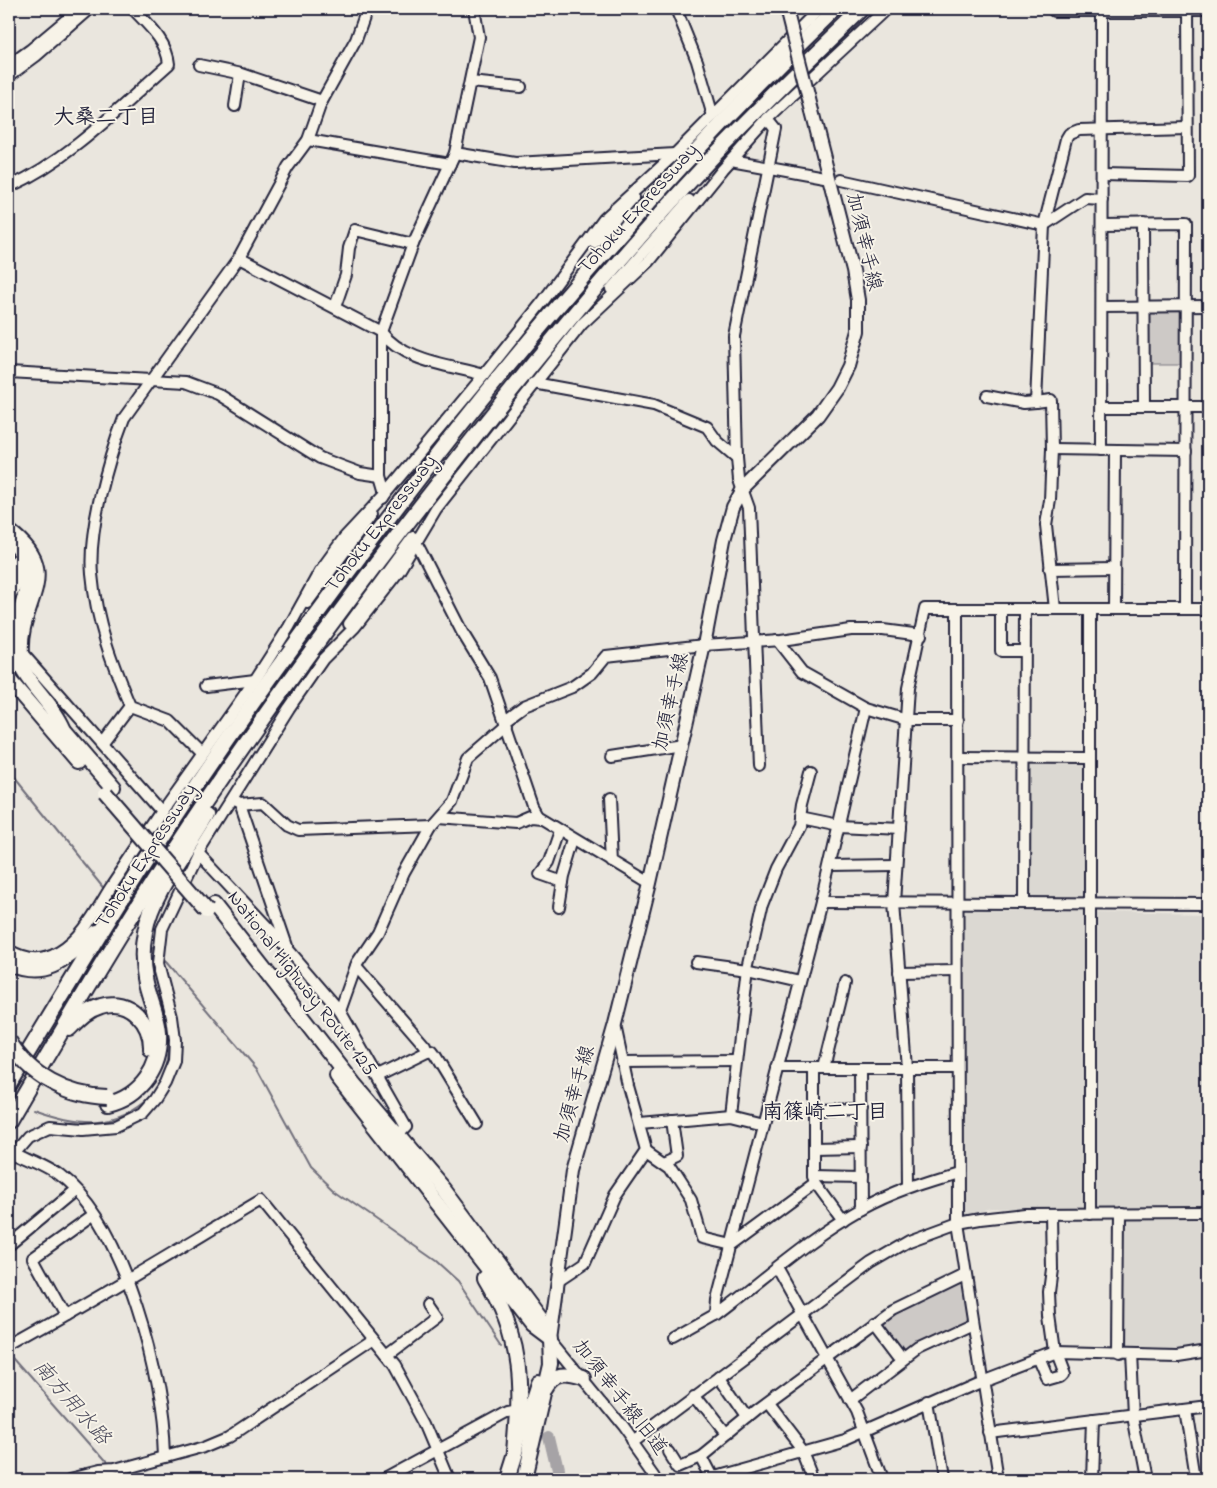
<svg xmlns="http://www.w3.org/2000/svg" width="1217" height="1488" viewBox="0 0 1217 1488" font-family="'Indie Flower','Klee One',sans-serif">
	<rect width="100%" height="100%" fill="#eae6de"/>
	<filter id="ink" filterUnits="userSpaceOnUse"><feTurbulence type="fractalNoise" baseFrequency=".02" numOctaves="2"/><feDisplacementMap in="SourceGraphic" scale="10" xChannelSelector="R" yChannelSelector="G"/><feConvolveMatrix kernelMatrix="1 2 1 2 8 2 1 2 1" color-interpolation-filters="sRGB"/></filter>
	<g filter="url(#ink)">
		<!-- built -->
		<g fill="#dbd8d2">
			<path d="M1083 762 1085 765 1087 903 1027 902 1030 763Z"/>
			<path d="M965 910 1087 911 1085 1205 1081 1210 990 1208 962 1217 961 913Z"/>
			<path d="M1097 912 1208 914V1206L1095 1208Z"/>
			<path d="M1124 1220 1208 1221V1345L1122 1352Z"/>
		</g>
		<!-- green -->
		<g fill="#cdc9c6" stroke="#787680">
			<path d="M1149 309 1181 310 1183 363H1147V312Z"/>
			<path d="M959 1281 963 1283 969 1319 967 1322 904 1354 880 1323 891 1314Z"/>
		</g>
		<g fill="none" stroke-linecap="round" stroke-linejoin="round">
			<!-- stream -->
			<g stroke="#716f7b" stroke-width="2">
				<path d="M9 771 105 890"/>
				<path d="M153 947 154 964"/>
				<path d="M166 962 257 1069 311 1168 334 1190 436 1261 458 1281 501 1345"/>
				<path d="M154 968 170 1037 166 1066"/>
				<path d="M34 1109C79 1125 115 1130 152 1095"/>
				<path d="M9 1354 108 1467"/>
			</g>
			<!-- river -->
			<path stroke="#a6a3a6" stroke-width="12" d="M549 1437 559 1479"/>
			<!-- minor-tunnel -->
			<path stroke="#c2bfbd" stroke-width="10" stroke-dasharray="10 5" stroke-linecap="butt" d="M347 557 377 578"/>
			<!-- minor casing -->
			<g stroke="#22223b" stroke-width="14">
				<g id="minor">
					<path d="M676 9 697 61 713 116"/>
					<path d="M1054 9V11H1208"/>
					<path d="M9 65 30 50 79 9"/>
					<path d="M199 65 242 74 322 101"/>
					<path d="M9 76 36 56 90 9"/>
					<path d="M470 82 521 87"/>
					<path d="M235 106 240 74"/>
					<path d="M308 140 450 164"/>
					<path d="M455 153 515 163 675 154"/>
					<path d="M731 160 824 177"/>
					<path d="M1102 174 1188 176 1187 9"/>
					<path d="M841 180 1044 225 1085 198 1102 199"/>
					<path d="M9 187C70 159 118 109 169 64 167 41 148 25 133 9"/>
					<path d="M1143 224 1144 407"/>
					<path d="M1102 225 1186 224 1185 609"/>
					<path d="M594 243 634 198"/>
					<path d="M239 258 381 332C404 362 449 365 484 375"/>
					<path d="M611 289 689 200"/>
					<path d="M335 307 346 275 349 248 355 230 413 244"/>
					<path d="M1102 307 1208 306"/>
					<path d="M9 372 186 382 218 394 320 458 360 473 381 476"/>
					<path d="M534 383 654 405 707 427 717 441 737 458"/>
					<path d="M987 396 1024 403 1036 402"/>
					<path d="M1102 407H1208"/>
					<path d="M1052 449 1186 451"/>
					<path d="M1101 450 1102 11"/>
					<path d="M383 498 386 493 381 476V332L413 244 455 153 479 37 474 9"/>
					<path d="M9 529C69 573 19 601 23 654L162 811 255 680 289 627 320 571 344 538 386 493 484 375 544 300 604 219 675 154 819 9"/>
					<path d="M414 538 462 632 490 678 534 807 539 816 650 883"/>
					<path d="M1050 569 1114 568"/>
					<path d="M307 603 372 514"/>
					<path d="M957 609 958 1223 998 1479"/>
					<path d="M1001 609V651H1024"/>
					<path d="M1055 609 1046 525 1050 500 1052 449 1051 400 1036 402 1044 225 1066 139 1069 134 1079 130 1187 127"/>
					<path d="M1114 609 1115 450"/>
					<path d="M349 624 413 537"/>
					<path d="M777 640 802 672 866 708 907 720H958"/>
					<path d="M206 686 255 680"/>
					<path d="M866 708 821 902 717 1300 716 1315C764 1279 809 1238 861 1209 891 1192 924 1182 957 1172"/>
					<path d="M505 720 524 706 572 687 592 673 606 656 704 645 781 640 851 630H883L921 635"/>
					<path d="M103 742 130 706"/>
					<path d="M201 752 170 721 130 706C112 663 96 621 92 574 88 530 108 460 124 418L239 258 288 167 308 140 321 103 356 40 367 9"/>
					<path d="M612 756 682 745"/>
					<path d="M958 757 1088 758"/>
					<path d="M759 766 749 508 739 480 737 458 734 336 776 129 768 119"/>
					<path d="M609 799 612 861"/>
					<path d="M235 803 239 805 287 946"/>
					<path d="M239 805 263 803 287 825 298 830 431 825"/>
					<path d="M439 817 516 823 530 817 541 818"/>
					<path d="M800 818 839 826 899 829"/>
					<path d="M560 830 549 862 540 874 563 882"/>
					<path d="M198 853 274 934 340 1011 406 1127 398 1135"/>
					<path d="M830 866 896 865"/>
					<path d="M821 902 1208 904"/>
					<path d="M1024 903 1025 609"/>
					<path d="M559 907 564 876 575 839"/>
					<path d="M9 951C25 961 43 962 59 952 83 938 97 909 111 887 128 862 145 836 162 811"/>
					<path d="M696 962 748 969 800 981"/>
					<path d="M356 966 425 1046 427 1052 378 1076"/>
					<path d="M899 972 957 971"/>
					<path d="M340 1011 357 963 378 932 404 873 431 825 452 801 468 758 507 724"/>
					<path d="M427 1052 432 1051 435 1055 477 1124"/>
					<path d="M622 1062 737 1061"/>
					<path d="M777 1068H957"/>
					<path d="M814 1068V1176L816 1183 843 1220"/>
					<path d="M824 1068 845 983"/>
					<path d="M860 1068 861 1209"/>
					<path d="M814 1110 861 1109"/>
					<path d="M731 1115 748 967 762 905 776 869 799 826 802 805 811 771"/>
					<path d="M640 1123 731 1115 763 1123"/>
					<path d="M814 1148 861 1147"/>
					<path d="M646 1150 669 1166 691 1200 702 1238 732 1245 816 1183"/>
					<path d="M13 1152C27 1159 47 1166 60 1176 126 1227 163 1377 165 1457"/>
					<path d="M9 1158 28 1136 50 1126 83 1129 116 1126 143 1113 155 1099 165 1083 174 1061 175 1040 172 1017 158 964 162 929 198 853 289 708 323 659 355 627 399 571 436 509 582 324 648 262 723 169 768 119 886 9"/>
					<path d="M664 1162 677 1156 672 1120"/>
					<path d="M814 1176 861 1177"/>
					<path d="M908 1187 907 1068 894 903 908 688 925 609H1208"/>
					<path d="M1090 1214V609"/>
					<path d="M9 1245 74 1191"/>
					<path d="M777 1268 857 1412 882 1479"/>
					<path d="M558 1281 585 1263 615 1195 646 1150 628 1086 615 1025"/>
					<path d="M65 1316 33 1258 93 1215"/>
					<path d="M875 1322 903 1359"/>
					<path d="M550 1339 622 1427 659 1479"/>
					<path d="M673 1339 716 1315"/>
					<path d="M9 1348C94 1301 177 1250 261 1200L395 1365 426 1422 450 1479"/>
					<path d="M1130 1354 1133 1416 1145 1479"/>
					<path d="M387 1355 437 1317 428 1304"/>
					<path d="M1118 1355 1119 1213"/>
					<path d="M1038 1358 1047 1379 1061 1375 1063 1373 1055 1352 1050 1316 1049 1292 1052 1269 1051 1214"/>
					<path d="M719 1377 747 1418"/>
					<path d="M693 1395 725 1436"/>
					<path d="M850 1400 917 1349 973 1323"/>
					<path d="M929 1402 942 1479"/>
					<path d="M767 1404 803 1451 814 1479"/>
					<path d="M1185 1409 1196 1479"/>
					<path d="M990 1433 1208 1406"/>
					<path d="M632 1442 871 1263 909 1241 958 1223 980 1219 1025 1214 1208 1213"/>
					<path d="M670 1449 680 1465 701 1456"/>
					<path d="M70 1479 98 1472 114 1471 206 1446 230 1436 374 1340"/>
					<path d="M384 1479 508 1412 519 1410"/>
					<path d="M706 1479 845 1440 982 1380 1055 1352 1176 1355 1208 1350"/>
					<path d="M713 1479 701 1456 756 1411 893 1310 965 1275"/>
					<path d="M1092 1479 1094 1420"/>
				</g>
			</g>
			<!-- major casing -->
			<g stroke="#22223b" stroke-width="16">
				<path id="major" d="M550 1339 573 1170 615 1024 650 883 704 645 724 540 733 507 743 489 818 415 837 388 848 366 858 331V300L853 271 812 111"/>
			</g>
			<!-- highway casing -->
			<g stroke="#22223b" stroke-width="18">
				<g id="highway">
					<path d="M9 540C51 571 11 610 15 647 19 679 51 699 63 728"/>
					<path d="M9 593 19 578 17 562"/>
					<path d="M9 680 79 762"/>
					<path d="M58 723 113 787"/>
					<path d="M214 905 354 1084 444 1190 540 1319 550 1339 551 1363 524 1479"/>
					<path d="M9 964C48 981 69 956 97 932"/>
					<path d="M69 1029C79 1019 87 1010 101 1006 129 997 152 1023 151 1050"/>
					<path d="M337 1076 532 1325 548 1337"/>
					<path d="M9 1084C57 1004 105 924 156 845 223 742 295 642 369 544 511 354 665 173 836 9"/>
					<path d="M108 1104C141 1096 161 1067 159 1033 158 1015 148 996 145 978 142 963 142 947 145 932 152 892 187 851 207 815"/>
					<path d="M9 1121C72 1013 135 906 205 802 280 691 360 583 443 477 527 369 613 263 707 163 757 110 809 60 862 9"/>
					<path d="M485 1278C523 1340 521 1383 515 1453"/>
					<path d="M546 1389C555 1372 567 1374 584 1379"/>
					<path d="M507 1479 538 1381"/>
				</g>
			</g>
			<!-- minor -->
			<use href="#minor" stroke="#f7f3e8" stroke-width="10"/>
			<!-- major -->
			<use href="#major" stroke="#f7f3e8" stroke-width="12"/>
			<!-- highway -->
			<use href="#highway" stroke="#f7f3e8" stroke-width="14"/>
			<!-- major-bridge casing -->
			<g stroke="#22223b" stroke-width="16" stroke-linecap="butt">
				<path id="major-bridge" d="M786 9 812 111"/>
			</g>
			<!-- highway-bridge casing -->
			<g stroke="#22223b" stroke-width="18" stroke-linecap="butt">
				<g id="highway-bridge">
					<path d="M105 793 207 911"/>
					<path d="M9 1041C29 1076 68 1096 107 1097"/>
				</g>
			</g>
			<!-- major-bridge -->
			<use href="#major-bridge" stroke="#f7f3e8" stroke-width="12"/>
			<!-- highway-bridge -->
			<use href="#highway-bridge" stroke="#f7f3e8" stroke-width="14"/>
		</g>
	</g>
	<g text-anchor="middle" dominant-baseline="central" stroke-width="4" stroke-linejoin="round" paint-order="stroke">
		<!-- street labels -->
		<g font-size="20" fill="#22223b" stroke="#f7f3e8">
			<text transform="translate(639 209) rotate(-48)">Tohoku Expressway</text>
			<text transform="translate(863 242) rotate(77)">加須幸手線</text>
			<text transform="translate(382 524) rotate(-52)">Tohoku Expressway</text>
			<text transform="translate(672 702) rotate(-77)">加須幸手線</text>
			<text transform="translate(147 856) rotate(-57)">Tohoku Expressway</text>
			<text transform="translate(301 984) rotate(52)">National Highway Route 125</text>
			<text transform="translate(576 1094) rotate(-74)">加須幸手線</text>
			<text transform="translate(619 1398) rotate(52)">加須幸手線旧道</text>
		</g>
		<!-- neighbourhood labels -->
		<g font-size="21" font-weight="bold" fill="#22223b" stroke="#f7f3e8">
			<text x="106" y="118">大桑二丁目</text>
			<text x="825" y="1113">南篠崎二丁目</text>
		</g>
		<!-- water labels -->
		<g font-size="21" font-style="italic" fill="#504f60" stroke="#f7f3e8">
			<text transform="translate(71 1403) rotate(49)">南方用水路</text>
		</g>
	</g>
	<!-- margin -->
	<rect width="1217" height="1488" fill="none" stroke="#f7f3e8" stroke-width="30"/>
	<rect x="15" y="15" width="1187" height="1458" fill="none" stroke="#22223b" stroke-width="2" filter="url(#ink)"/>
</svg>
